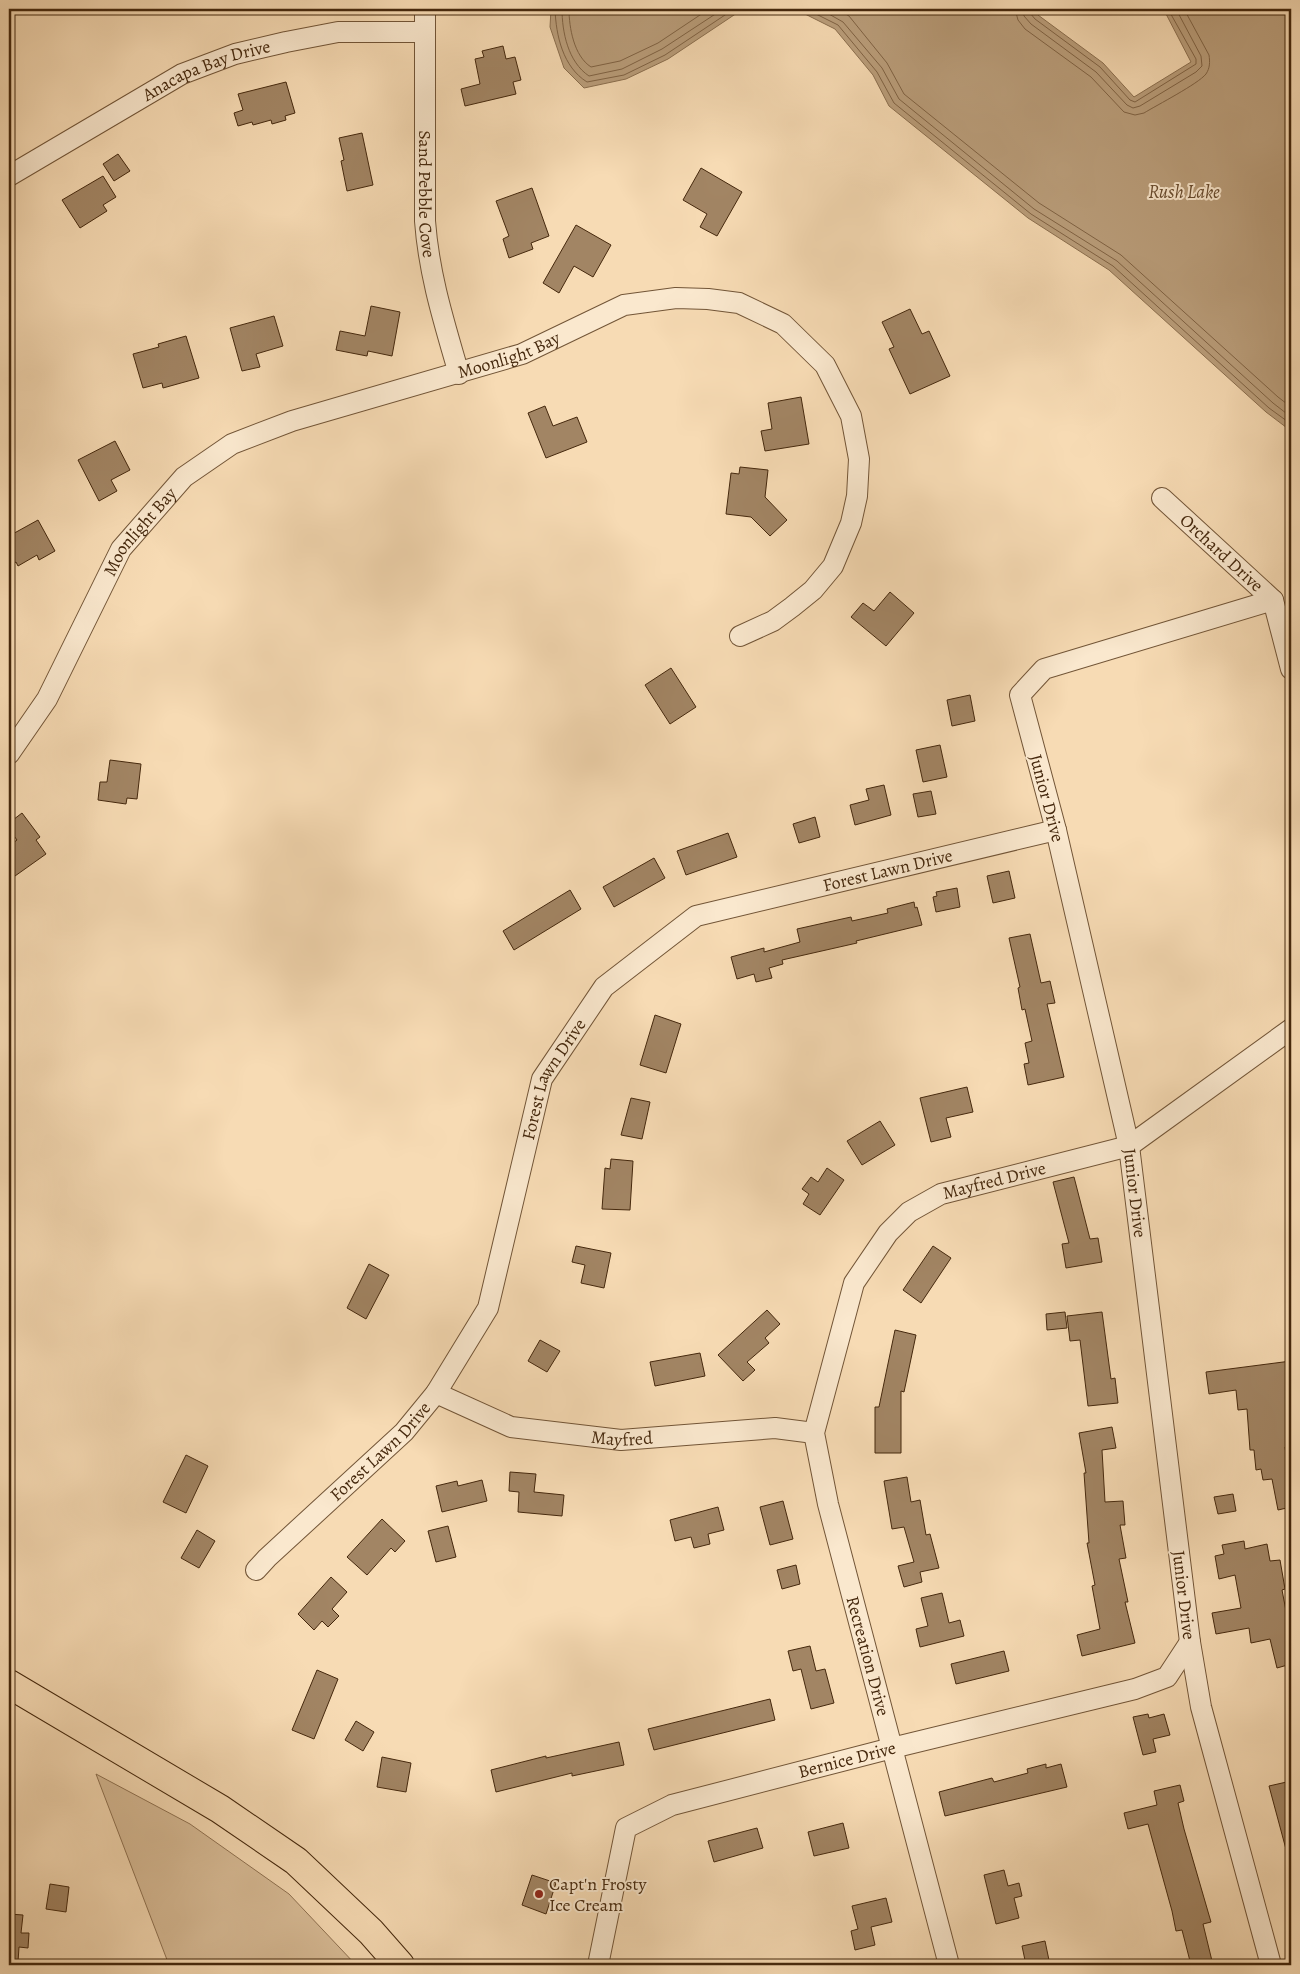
<svg xmlns="http://www.w3.org/2000/svg" width="1300" height="1974" viewBox="0 0 1300 1974" font-family="Alegreya,serif">
	<rect width="100%" height="100%" fill="#f7dbb4"/>
	<filter id="stains"><feTurbulence type="fractalNoise" baseFrequency=".004" numOctaves="4"/><feColorMatrix values="0 0 0 0 .2 0 0 0 0 .09 0 0 0 0 .02 0 0 0 .5 -.17"/></filter>
	<radialGradient id="worn" r=".72"><stop offset=".6" stop-color="#630" stop-opacity="0"/><stop offset="1" stop-color="#630" stop-opacity=".3"/></radialGradient>
	<!-- green -->
	<path fill="#d9bd98" stroke="#8f7252" d="M96 1774 190 1824 289 1894 356 1965H169Z"/>
	<!-- water -->
	<g fill="#ba9e7b" stroke="#8b6f4f">
		<path d="M551 9H743L668 59 626 79 584 88 564 68 550 27Z"/>
		<path d="M795 9H1032L1038 15 1103 63 1134 97 1191 62 1165 12 1161 9H1291V431L1266 412 1109 270 1028 218 889 106 873 75 835 29Z"/>
	</g>
	<g fill="none" stroke-linecap="round" stroke-linejoin="round">
		<!-- shore -->
		<g stroke="#806344" stroke-width="1">
			<path d="M555 9C556 36 563 67 587 82L624 75 665 55 734 9"/>
			<path d="M562 9C562 32 568 62 589 76L622 69 662 49 723 9"/>
			<path d="M569 9C569 28 574 56 591 67L620 61 658 43 709 9"/>
			<path d="M806 9 838 25 877 72 894 103 1031 214 1113 266 1269 408 1291 424"/>
			<path d="M820 9 843 22 882 68 899 99 1034 209 1117 261 1273 403 1291 417"/>
			<path d="M837 9 849 16 887 63 904 94 1039 203 1121 255 1278 397 1291 407"/>
			<path d="M1015 9 1018 20 1025 29 1091 77 1124 112 1135 115 1144 113C1157 105 1198 84 1206 74 1210 68 1210 62 1209 55L1184 9"/>
			<path d="M1023 9 1024 16 1031 24 1096 72 1127 105 1133 108 1140 106 1196 72 1202 66 1201 56 1176 9"/>
			<path d="M1029 9 1030 13 1035 19 1100 67 1130 100 1135 102 1196 64V59L1168 9"/>
		</g>
	</g>
	<!-- building -->
	<g fill="#a28564" stroke="#45280d">
		<path d="M503 46 506 59 515 57 521 80 513 82 516 94 465 106 461 89 480 84 475 59 484 57 482 51Z"/>
		<path d="M286 82 295 113 285 116 286 120 272 124 271 120 253 125 252 122 238 126 234 113 243 110 238 94Z"/>
		<path d="M362 133 373 185 347 191 341 161 344 160 339 138Z"/>
		<path d="M118 154 130 171 114 181 103 164Z"/>
		<path d="M701 168 742 192 717 236 700 227 707 214 683 200Z"/>
		<path d="M103 176 116 197 103 205 107 211 80 228 62 200Z"/>
		<path d="M532 188 549 236 531 243 533 249 509 258 503 239 509 236 496 201Z"/>
		<path d="M576 225 611 245 593 277 574 266 559 293 543 283Z"/>
		<path d="M371 306 400 312 392 356 368 351 367 356 336 350 340 331 365 336Z"/>
		<path d="M910 309 922 334 929 331 950 376 910 394 889 349 894 347 882 322Z"/>
		<path d="M274 316 283 346 256 354 260 367 242 371 230 328Z"/>
		<path d="M186 336 199 378 163 388 162 383 143 388 133 354 159 347 158 344Z"/>
		<path d="M801 397 809 444 765 451 761 431 772 429 768 403Z"/>
		<path d="M545 406 553 426 577 417 587 442 546 458 528 413Z"/>
		<path d="M115 441 130 470 111 480 117 491 99 501 78 460Z"/>
		<path d="M740 467 768 470 765 497 787 520 770 536 751 517 726 514 731 473 739 474Z"/>
		<path d="M38 520 55 551 39 560 37 555 18 566 16 562 9 566V536Z"/>
		<path d="M890 592 914 613 886 646 851 617 863 603 874 611Z"/>
		<path d="M671 668 696 707 670 724 645 685Z"/>
		<path d="M970 695 975 721 952 726 947 700Z"/>
		<path d="M940 745 947 777 923 782 916 750Z"/>
		<path d="M110 760 141 764 137 799 127 798 126 804 98 800 100 782H107Z"/>
		<path d="M884 785 891 815 855 825 850 805 869 800 866 789Z"/>
		<path d="M931 791 936 814 918 817 913 794Z"/>
		<path d="M22 813 40 837 36 840 46 854 15 876 9 867V846L17 840 9 829V823Z"/>
		<path d="M815 817 820 837 799 843 793 824Z"/>
		<path d="M728 833 737 857 686 875 677 851Z"/>
		<path d="M654 858 665 878 614 907 603 887Z"/>
		<path d="M1009 871 1015 898 993 903 987 876Z"/>
		<path d="M957 888 960 907 936 912 933 897 937 896 936 892Z"/>
		<path d="M570 890 581 909 514 950 503 931Z"/>
		<path d="M914 902 915 908 917 907 922 925 856 941 857 943 782 960 783 964 769 968 772 978 756 982 754 974 737 979 731 957 764 948V952L800 942 797 929 851 917 852 921 888 913 887 909Z"/>
		<path d="M1030 934 1041 983 1050 981 1055 1003 1047 1004 1064 1077 1028 1085 1024 1064 1029 1063 1025 1043 1032 1041 1025 1009 1022 1010 1018 988 1020 987 1009 938Z"/>
		<path d="M655 1015 681 1024 666 1073 640 1065Z"/>
		<path d="M967 1087 973 1112 946 1118 951 1137 931 1142 920 1098Z"/>
		<path d="M631 1098 650 1102 642 1139 621 1135Z"/>
		<path d="M880 1121 895 1145 862 1165 847 1141Z"/>
		<path d="M611 1159 633 1161 630 1210 602 1209 605 1168 610 1169Z"/>
		<path d="M827 1168 844 1180 820 1215 803 1204 809 1194 802 1189 811 1177 818 1182Z"/>
		<path d="M1074 1177 1090 1239 1098 1238 1102 1262 1066 1268 1062 1244 1069 1243 1053 1182Z"/>
		<path d="M576 1246 611 1253 604 1288 581 1283 585 1265 572 1262Z"/>
		<path d="M933 1246 951 1258 921 1303 903 1290Z"/>
		<path d="M369 1264 389 1275 366 1319 347 1308Z"/>
		<path d="M767 1310 780 1324 765 1338 769 1343 747 1362 755 1370 743 1381 718 1355Z"/>
		<path d="M1065 1312 1067 1328 1047 1330 1046 1314Z"/>
		<path d="M1102 1312 1111 1379 1115 1378 1118 1403 1088 1406 1080 1340 1070 1341 1067 1316Z"/>
		<path d="M895 1330 916 1335 904 1392 901 1391V1453H875V1407H879Z"/>
		<path d="M540 1340 560 1351 547 1372 528 1361Z"/>
		<path d="M700 1353 705 1376 655 1386 650 1362Z"/>
		<path d="M1291 1361V1447H1285L1291 1491V1507L1278 1510 1272 1479 1263 1480 1261 1469 1256 1470 1254 1450H1250L1247 1409 1238 1410 1236 1390 1209 1394 1206 1372Z"/>
		<path d="M1112 1427 1116 1448 1102 1450 1105 1502 1123 1501 1125 1525H1120L1126 1558 1119 1559 1128 1602H1125L1135 1643 1082 1656 1077 1635 1100 1629 1092 1586 1095 1585 1087 1543H1089L1084 1473H1086L1079 1433Z"/>
		<path d="M186 1455 208 1466 186 1513 163 1502Z"/>
		<path d="M510 1472 536 1474 534 1492 564 1495 562 1516 518 1512 519 1492 509 1491Z"/>
		<path d="M907 1477 911 1502 920 1500 926 1535 930 1534 939 1568 920 1572 922 1582 904 1587 898 1566 914 1562 904 1527 892 1529 884 1481Z"/>
		<path d="M482 1480 487 1501 442 1512 436 1486 457 1481 458 1486Z"/>
		<path d="M1233 1494 1236 1511 1218 1514 1214 1497Z"/>
		<path d="M783 1501 793 1539 770 1545 760 1507Z"/>
		<path d="M718 1507 724 1530 708 1534 710 1544 694 1548 691 1537 675 1541 670 1520Z"/>
		<path d="M382 1519 405 1541 395 1552 391 1548 367 1575 347 1557Z"/>
		<path d="M448 1526 456 1557 436 1562 428 1531Z"/>
		<path d="M197 1530 215 1541 199 1568 181 1558Z"/>
		<path d="M1244 1541 1245 1549 1267 1544 1270 1561 1280 1560 1285 1589 1282 1590 1291 1637V1664L1277 1668 1270 1639 1251 1643 1249 1628 1216 1634 1212 1613 1241 1608 1235 1575 1219 1579 1215 1556 1224 1554 1222 1545Z"/>
		<path d="M796 1565 800 1584 782 1589 777 1570Z"/>
		<path d="M331 1577 347 1592 332 1609 339 1616 328 1627 322 1621 314 1630 298 1614Z"/>
		<path d="M942 1593 949 1623 960 1620 964 1636 920 1647 916 1629 928 1626 921 1598Z"/>
		<path d="M810 1646 816 1671 825 1669 834 1703 811 1709 801 1669 793 1671 788 1651Z"/>
		<path d="M1004 1651 1009 1671 956 1684 951 1664Z"/>
		<path d="M317 1670 338 1679 314 1739 292 1730Z"/>
		<path d="M770 1699 775 1720 654 1750 648 1729Z"/>
		<path d="M1148 1714 1149 1718 1164 1714 1170 1735 1153 1739 1156 1752 1143 1755 1133 1717Z"/>
		<path d="M356 1721 374 1732 363 1751 345 1740Z"/>
		<path d="M619 1742 624 1765 572 1776V1773L496 1792 491 1770 546 1756V1758Z"/>
		<path d="M382 1757 411 1763 406 1792 377 1787Z"/>
		<path d="M1046 1764V1768L1061 1764 1067 1787 945 1816 939 1792 992 1778 994 1782 1028 1773 1027 1769Z"/>
		<path d="M1291 1781V1853H1287L1269 1786Z"/>
		<path d="M1180 1785 1184 1801 1178 1803 1184 1829 1211 1922 1203 1924 1213 1965H1191L1182 1930 1176 1931 1172 1911 1148 1824 1128 1829 1124 1813 1157 1805 1154 1791Z"/>
		<path d="M843 1823 849 1848 814 1856 808 1832Z"/>
		<path d="M757 1828 763 1848 714 1862 708 1841Z"/>
		<path d="M1004 1870 1008 1886 1019 1883 1022 1896 1014 1898 1019 1918 996 1924 984 1875Z"/>
		<path d="M532 1875 556 1883 546 1914 522 1905Z"/>
		<path d="M50 1884 69 1887 66 1912 46 1909Z"/>
		<path d="M886 1898 892 1922 871 1927 875 1945 855 1950 851 1931 858 1929 852 1906Z"/>
		<path d="M9 1914 23 1915 21 1933H29L28 1948 19 1947 18 1962 9 1961Z"/>
		<path d="M1045 1941 1050 1965H1026L1022 1946Z"/>
	</g>
	<g fill="none" stroke-linecap="round" stroke-linejoin="round">
		<!-- minor casing -->
		<g stroke="#725537" stroke-width="22">
			<g id="minor">
				<path id="s1" d="M425 9V221C429 275 444 322 459 374"/>
				<path id="s2" d="M9 176 182 74 235 54 286 42 338 32H425"/>
				<path id="s3" d="M1162 498 1273 600 1291 669"/>
				<path id="s4" d="M9 754 47 699 121 549 184 477 232 444 292 421 522 354 624 305 676 298 708 299 739 303 783 324 825 365 851 416 859 459 857 496 851 523 833 566 813 590 792 607 773 621 740 636"/>
				<path id="s5" d="M436 1393 511 1427 621 1440 775 1428 814 1433"/>
				<path id="s6" d="M256 1570 267 1558 404 1432 436 1393 488 1308 542 1079 604 987 696 916 1056 830"/>
				<path id="s7" d="M598 1965 626 1828 672 1805 892 1748 1135 1689 1167 1677 1190 1642"/>
				<path id="s8" d="M949 1965 828 1504 814 1433 854 1283 888 1233 909 1212 941 1194 1129 1146 1291 1029"/>
				<path d="M1271 1965 1201 1707 1190 1642 1129 1146 1056 830 1020 695 1044 669 1273 600"/>
			</g>
		</g>
		<!-- primary casing -->
		<g stroke="#45280d" stroke-width="30">
			<path id="primary" d="M9 1684 220 1809 296 1861 371 1932 400 1965"/>
		</g>
		<!-- minor -->
		<use href="#minor" stroke="#fae8ce" stroke-width="20"/>
		<!-- primary -->
		<use href="#primary" stroke="#f7dbb4" stroke-width="28"/>
	</g>
	<!-- markers -->
	<circle fill="#8f2418" stroke="#fae8ce" stroke-width="2" cx="539" cy="1894" r="5"/>
	<g text-anchor="middle" dominant-baseline="central" stroke-width="4" stroke-linejoin="round" paint-order="stroke">
		<!-- street labels -->
		<g font-size="18" fill="#45280d" stroke="#fae8ce">
			<text stroke="none"><textPath href="#s2" startOffset="225">Anacapa Bay Drive</textPath></text>
			<text stroke="none"><textPath href="#s1" startOffset="185">Sand Pebble Cove</textPath></text>
			<text stroke="none"><textPath href="#s4" startOffset="679">Moonlight Bay</textPath></text>
			<text stroke="none"><textPath href="#s4" startOffset="259">Moonlight Bay</textPath></text>
			<text stroke="none"><textPath href="#s3" startOffset="81">Orchard Drive</textPath></text>
			<text transform="translate(1047 798) rotate(75)">Junior Drive</text>
			<text stroke="none"><textPath href="#s6" startOffset="1012">Forest Lawn Drive</textPath></text>
			<text stroke="none"><textPath href="#s6" startOffset="592">Forest Lawn Drive</textPath></text>
			<text stroke="none"><textPath href="#s8" startOffset="886">Mayfred Drive</textPath></text>
			<text transform="translate(1135 1193) rotate(83)">Junior Drive</text>
			<text stroke="none"><textPath href="#s5" startOffset="194">Mayfred</textPath></text>
			<text stroke="none"><textPath href="#s6" startOffset="172">Forest Lawn Drive</textPath></text>
			<text transform="translate(1184 1595) rotate(83)">Junior Drive</text>
			<text transform="translate(868 1656) rotate(75)">Recreation Drive</text>
			<text stroke="none"><textPath href="#s7" startOffset="372">Bernice Drive</textPath></text>
		</g>
		<!-- poi labels -->
		<g font-size="18" fill="#45280d" stroke="#fae8ce" text-anchor="start">
			<text x="549" y="1884">Capt'n Frosty<tspan x="549" dy="21">Ice Cream</tspan></text>
		</g>
		<!-- water labels -->
		<g font-size="19" font-style="italic" fill="#684b2e" stroke="#fae8ce">
			<text x="1184" y="192">Rush Lake</text>
		</g>
	</g>
	<!-- margin -->
	<rect width="1300" height="1974" fill="none" stroke="#f7dbb4" stroke-width="30"/>
	<rect x="10" y="10" width="1280" height="1954" fill="none" stroke="#45280d" stroke-width="2.5"/>
	<rect x="15" y="15" width="1270" height="1944" fill="none" stroke="#45280d"/>
	<rect width="100%" height="100%" filter="url(#stains)"/>
	<rect width="100%" height="100%" fill="url(#worn)"/>
</svg>
